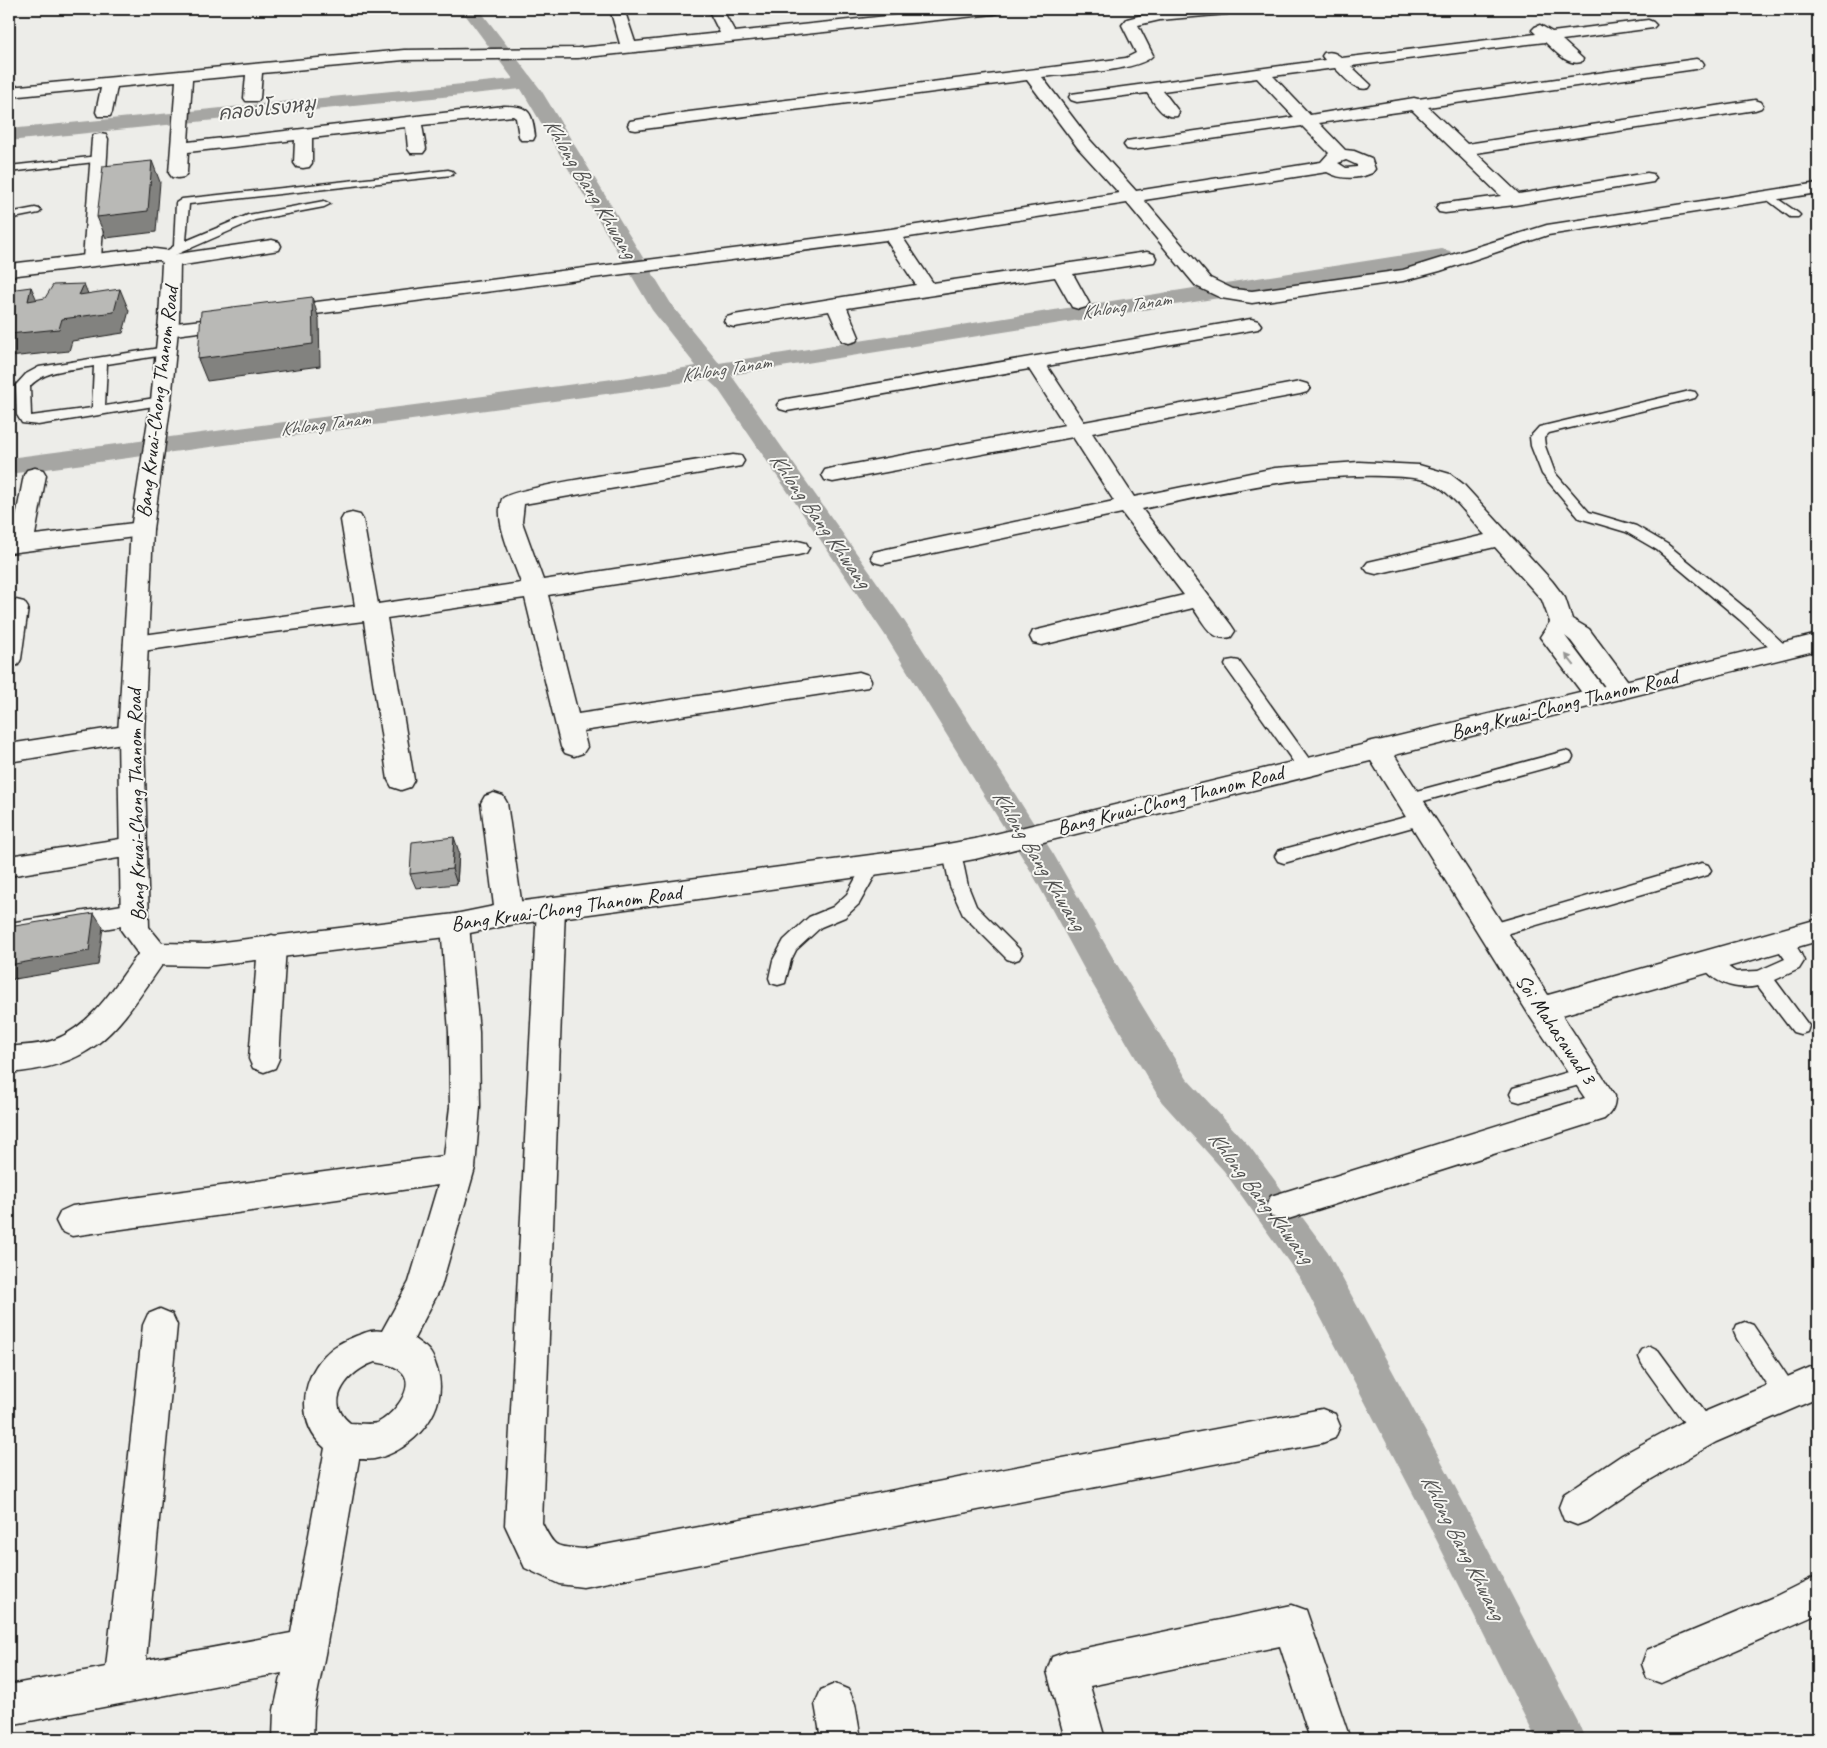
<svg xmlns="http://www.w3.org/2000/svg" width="1827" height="1748" viewBox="0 0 1827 1748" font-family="Caveat,'Playpen Sans Thai',sans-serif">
	<rect width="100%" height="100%" fill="#edede9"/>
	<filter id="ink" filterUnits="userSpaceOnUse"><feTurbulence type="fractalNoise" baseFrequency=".02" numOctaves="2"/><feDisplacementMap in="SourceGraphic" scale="10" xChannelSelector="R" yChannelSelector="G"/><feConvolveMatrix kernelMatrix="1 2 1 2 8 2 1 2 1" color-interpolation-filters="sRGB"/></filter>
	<g filter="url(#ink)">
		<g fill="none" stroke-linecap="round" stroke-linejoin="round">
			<!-- canal -->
			<path fill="#a6a6a3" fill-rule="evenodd" d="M461 9H479L541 90 673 307 719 363 1442 249 1450 251 1453 256 1450 261 1442 263 731 375 905 622 1054 855 1113 958 1187 1079 1250 1147 1328 1252 1450 1477 1578 1722 1585 1739H1536L1420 1507 1300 1278 1224 1171 1161 1101 1089 978 1032 873 885 635 718 389 707 379 628 391 9 474V458L628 377 696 366 652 310 521 89 9 141V129L513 79Z"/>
			<!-- service casing -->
			<g stroke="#1c1c1c" stroke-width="3">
				<g id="service">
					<path d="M99 156 103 157 104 159 103 161 9 172V166Z"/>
					<path d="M448 170 452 171 454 173 452 175 189 204 186 241 248 215 324 201 330 204 324 207 255 220 175 255 171 256 165 252 174 246 176 203 182 199Z"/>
					<path d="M1769 193 1798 213 1800 215 1798 217H1790L1765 198 1763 196 1765 194Z"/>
					<path d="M35 208 39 209 41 211 39 213 9 219V213Z"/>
					<path d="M166 347 172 351 170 354 107 364 105 406 161 397 168 401 166 404 38 425 22 423 17 415 16 385 26 374 39 367ZM94 366 92 408 31 416 30 386C46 369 72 370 94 366Z"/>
					<path d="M1690 391 1695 392 1697 395 1695 398 1549 433 1544 438 1545 446 1555 473 1589 512 1636 526 1667 544 1750 612 1787 647 1790 651 1787 655 1782 656 1777 655 1740 620 1657 550 1626 532 1579 518 1542 474 1531 446 1530 437 1539 427Z"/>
					<path d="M1233 660 1239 661 1312 763 1314 767 1312 771 1306 773 1300 771 1227 669 1225 665 1227 661Z"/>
					<path d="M1565 751 1571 753 1573 757 1571 761 1409 805 1403 803 1401 799 1403 795 1409 793Z"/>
					<path d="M1421 813 1427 815 1429 819 1427 823 1284 863 1278 861 1275 856 1278 851 1284 849Z"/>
					<path d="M952 846 958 848 961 853 968 886 976 906 1019 949 1022 954 1019 959 1013 961 1007 959 963 915 950 886 943 853 946 848Z"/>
					<path d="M872 858 878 860 881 865 859 904 845 917 821 927 796 950 791 960 785 983 778 985 771 983 769 978 773 960 784 940 809 917 833 907 847 894 866 860Z"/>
					<path d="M1702 863 1708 865 1711 870 1708 875 1492 938 1486 936 1483 931 1486 926 1492 924Z"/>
					<path d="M1781 934C1792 938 1800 950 1804 961L1799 969 1775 980 1809 1026 1807 1032 1800 1034 1793 1032 1758 986C1735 991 1711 983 1700 961L1703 956C1717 951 1724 966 1736 972L1758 971 1785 959 1772 941 1775 936Z"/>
					<path d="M1586 1067 1593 1069 1596 1075 1593 1081 1520 1102 1513 1100 1510 1094 1513 1088Z"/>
					<path d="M1745 1322 1753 1325 1794 1386 1797 1394 1794 1402 1786 1405 1778 1402 1737 1339 1734 1332 1737 1325Z"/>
					<path d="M1650 1346 1658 1350 1711 1422 1714 1430 1711 1438 1703 1441 1695 1438 1642 1364 1639 1357 1642 1350Z"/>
				</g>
			</g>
			<!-- minor casing -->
			<g stroke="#1c1c1c" stroke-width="3">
				<g id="minor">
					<path d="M610 9H624L635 42 720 33 708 9H722L735 32 954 9H1002L999 12 994 14 578 58 404 60 262 73 260 98 258 101H246L244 98 246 75 192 80 188 142 504 106C530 106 532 112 535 136L533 140H521L519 136 516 118 513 116 422 125 426 149 423 153H411L408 149 406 127 312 138V163L309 167 303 168 297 167 294 163 295 140 188 152 187 173 184 177 178 178 172 177 169 173 176 81 117 87 112 112 110 116H98L96 112 101 88 9 97V87L404 50 578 48 620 44Z"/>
					<path d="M1179 9H1235L1232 12 1227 14 1160 20 1138 25 1153 55C1141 72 1064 74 1042 77L1090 140 1136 191 1321 162 1329 153 1302 126 1133 150 1127 149 1124 145 1127 141 1133 140 1294 117 1257 78 1163 91 1179 112 1177 116C1162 119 1155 103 1147 93L1077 102 1071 100 1069 97 1071 94 1325 60 1322 56 1324 53C1332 51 1336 53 1342 58L1536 34 1532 30 1535 27 1540 25 1552 32 1648 20 1653 22 1656 25 1653 28 1562 40 1583 59 1581 62C1567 66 1555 51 1545 42L1351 66 1371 85 1369 88C1355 92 1344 77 1335 68L1273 76 1310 115 1414 98 1418 99 1696 59 1702 61 1704 64 1702 67 1696 69 1428 107 1467 144 1755 100 1761 102 1763 105 1761 108 1755 110 1476 153 1519 194 1647 173 1653 174 1656 178 1653 182 1515 205 1445 213 1439 212 1436 208 1439 204 1501 196 1412 110 1319 123 1345 150 1354 151 1371 158 1375 169 1372 173C1358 179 1341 180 1327 172L1144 200 1210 278 1233 289 1252 291 1403 270 1547 225 1818 183V193L1548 235 1440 271 1403 281 1252 303 1221 298 1196 286 1127 203 903 238 933 283 1147 252 1154 254 1156 258 1154 262 1073 274 1089 303 1086 307 1079 309 1072 307 1055 277 847 308 859 337 856 341 849 343 842 341 829 311 734 327 727 325 724 321 727 317 734 315 916 285 886 240 277 319 270 317 267 313 270 309 277 307 891 229 1119 193 1078 148 1027 80 636 130 630 129 628 125 630 121 636 120 689 112 1126 58 1136 53 1122 25 1127 19 1160 10ZM1346 160 1357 165V167L1346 168 1338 163Z"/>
					<path d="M100 134 106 135 108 139 101 259 99 263 92 265 85 263 83 259 92 139 94 135Z"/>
					<path d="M272 240 279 242 281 246 279 250 171 267 164 265 162 261 164 257 171 255Z"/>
					<path d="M238 316 245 318 248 322 245 326 167 336 160 334 157 330 160 326 167 324Z"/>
					<path d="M1251 319 1258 321 1261 325 1258 329 1047 366 1084 422 1300 382 1307 384 1310 388 1307 392 1300 394 1092 433 1134 497 1275 468 1359 462 1419 465 1450 474 1463 484 1552 581 1565 598 1572 619 1589 629 1630 684 1633 690 1630 696 1621 699 1612 696 1571 641 1565 636 1610 696 1607 702 1598 705 1589 702 1540 637 1550 622 1542 600 1495 547 1376 574 1368 572 1364 567 1368 562 1485 535C1471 520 1452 493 1434 484 1419 476 1399 477 1382 476 1300 474 1222 492 1142 509L1231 625 1235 631 1231 637C1211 642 1204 623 1193 608L1042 645 1033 643 1030 637 1033 631 1184 595 1122 513 882 564 874 562 871 557 874 552 882 550 1114 501 1073 437 833 482 825 480 822 475 825 470 833 468 1065 425 1029 369 787 411 780 409 777 405 780 401 787 399Z"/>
					<path d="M733 455 741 456 744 461 741 466 524 504 522 522 543 580 798 541 806 543 809 548 806 553 798 555 548 595 578 714 859 672 868 675 871 681 868 687 583 731 587 747 583 753 574 756 565 753 561 747 525 598 387 618 414 780 410 787 401 790 392 787 388 780 364 621 258 634 136 652 127 650 124 644 127 638 136 636 355 606 341 520 344 515 352 513 360 515 363 520 378 604 521 583C514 561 493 522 502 499 507 487 706 459 733 455Z"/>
					<path d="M35 468 43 470 46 475 35 535 142 522 150 524 153 529 150 534 142 536 9 553V539L12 538 24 475 27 470Z"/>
					<path d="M16 600 24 602 28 608 21 659 18 665 9 667V602Z"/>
					<path d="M131 725 140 728 144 734 140 740 9 762V744Z"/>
					<path d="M1377 740 1386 742 1548 995 1818 919V941L1562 1015 1615 1096C1615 1107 1612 1112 1604 1119L1282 1221 1271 1216 1266 1206 1271 1196 1585 1098 1531 1018 1368 756 1364 749 1368 742Z"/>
					<path d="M494 793 503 796 507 803 523 914 519 922 509 925 499 922 495 914 481 803 485 796Z"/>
					<path d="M133 837 143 840 147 847 143 854 9 876V856Z"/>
					<path d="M551 897 561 900 565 908 542 1523C555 1549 555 1546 583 1549L1322 1409 1335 1414 1340 1426 1335 1438 1322 1443 583 1587 559 1584 525 1568 505 1525 537 908 541 900Z"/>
					<path d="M135 903 145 906 149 914 145 922 9 945V923Z"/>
					<path d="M455 914 465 917 469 925 479 1032 480 1107 475 1168 441 1287 414 1339C419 1343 425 1346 429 1351 433 1355 435 1363 437 1369 451 1409 413 1451 374 1459 369 1460 363 1459 359 1459L326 1649 314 1710 313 1739H273L274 1710 282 1673 9 1725V1685L106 1667 143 1325 148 1314 160 1309 172 1314 177 1325 146 1660 291 1633 325 1448C297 1425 300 1381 324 1356 333 1346 344 1341 356 1336 365 1333 372 1329 382 1331L409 1282 438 1185 72 1236 61 1231 56 1221 61 1211 72 1206 444 1156 450 1107 449 1032 441 925 445 917ZM375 1362C385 1364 396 1365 403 1373 416 1389 391 1417 377 1423 369 1425 358 1423 350 1423 322 1401 350 1370 375 1362Z"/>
					<path d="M272 935 282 938 286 946 279 1059 275 1068 264 1072 253 1068 249 1059 258 946 262 938Z"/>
					<path d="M154 943 164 946 168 954 164 962C116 1030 99 1065 9 1073V1047C24 1045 40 1045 54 1040 95 1024 119 979 144 946Z"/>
					<path d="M1818 1364V1398L1716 1442 1648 1481 1590 1520 1577 1525 1564 1520 1559 1507 1564 1494 1622 1455 1690 1418Z"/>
					<path d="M1818 1575V1614L1661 1683 1647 1678 1642 1664 1647 1650 1776 1596Z"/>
					<path d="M1292 1605 1306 1610 1350 1739H1310L1280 1646 1090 1686 1105 1739H1065L1047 1671 1052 1657 1066 1652Z"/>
					<path d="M835 1684 849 1690 855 1704 861 1739H821L815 1704 821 1690Z"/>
				</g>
			</g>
			<!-- tertiary casing -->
			<g stroke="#1c1c1c" stroke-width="3">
				<path id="tertiary" d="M147 248 171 251 180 261 179 319 171 401 153 529 144 734 149 927 162 943 206 944 455 914 509 903 931 847 975 839 1818 634V650L975 859 931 867 509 925 455 936 206 966 154 965 144 962 121 930 118 734 131 529 151 401 159 319 162 263 159 260H147L9 276V264Z"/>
			</g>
			<!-- service -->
			<use href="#service" fill="#f6f6f2" fill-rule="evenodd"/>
			<!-- minor -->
			<use href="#minor" fill="#f6f6f2" fill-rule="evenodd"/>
			<!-- tertiary -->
			<use href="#tertiary" fill="#f6f6f2" fill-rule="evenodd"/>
		</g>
		<!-- wall -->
		<path fill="#9f9f9d" stroke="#1c1c1c" d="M459 852 457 884 416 888 410 874Z"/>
		<!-- shaded-wall -->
		<g fill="#82827f" stroke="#1c1c1c">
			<path d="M152 161 160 182 156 232 106 238 97 217Z"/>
			<path d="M84 284 93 306 120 289 129 311 123 333 72 341 69 351 9 357V334L79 295Z"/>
			<path d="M31 287 41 309 28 301Z"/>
			<path d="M312 297 319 319 320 366 207 381 198 359Z"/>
			<path d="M454 837 459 852 457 884 452 869Z"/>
			<path d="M94 913 103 927 98 965 9 980V965Z"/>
		</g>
		<!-- building -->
		<g fill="#b9b9b6" stroke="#1c1c1c">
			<path d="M152 161 148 211 97 217 103 166Z"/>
			<path d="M84 284 79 295 120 289 114 312 62 319 59 329 9 334V290L31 287 28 301 45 298 53 285Z"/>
			<path d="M312 297 313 344 198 359 201 311Z"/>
			<path d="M454 837 452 869 410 874 412 842Z"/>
			<path d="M94 913 89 951 9 965V927Z"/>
		</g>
		<!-- one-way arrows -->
		<defs><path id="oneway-solid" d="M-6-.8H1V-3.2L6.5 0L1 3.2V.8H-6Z" transform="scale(1.25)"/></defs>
		<use fill="#949492" href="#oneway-solid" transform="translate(1570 660) rotate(-128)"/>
	</g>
	<g text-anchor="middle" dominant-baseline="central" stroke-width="4" stroke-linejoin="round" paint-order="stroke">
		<!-- far-water labels -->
		<g font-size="19" font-style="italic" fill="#535352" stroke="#f6f6f2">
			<text transform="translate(267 109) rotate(-6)">คลองโรงหมู</text>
			<text transform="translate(1126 306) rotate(-9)">Khlong Tanam</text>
			<text transform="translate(726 369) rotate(-9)">Khlong Tanam</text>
			<text transform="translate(325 424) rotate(-7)">Khlong Tanam</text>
		</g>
		<!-- street labels -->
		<g font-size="21" fill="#1c1c1c" stroke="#f6f6f2">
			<text transform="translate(157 402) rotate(-83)">Bang Kruai-Chong Thanom Road</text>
			<text transform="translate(1564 704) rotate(-14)">Bang Kruai-Chong Thanom Road</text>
			<text transform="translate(1170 800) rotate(-14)">Bang Kruai-Chong Thanom Road</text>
			<text transform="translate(136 805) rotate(-91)">Bang Kruai-Chong Thanom Road</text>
			<text transform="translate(566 908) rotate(-8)">Bang Kruai-Chong Thanom Road</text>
			<text transform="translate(1556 1029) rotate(56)">Soi Mahasawad 3</text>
		</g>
		<!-- water labels -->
		<g font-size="22" font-style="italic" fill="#535352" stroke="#f6f6f2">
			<text transform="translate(590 188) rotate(59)">Khlong Bang Khwang</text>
			<text transform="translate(820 520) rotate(55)">Khlong Bang Khwang</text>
			<text transform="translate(1039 860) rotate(59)">Khlong Bang Khwang</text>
			<text transform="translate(1261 1197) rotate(53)">Khlong Bang Khwang</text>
			<text transform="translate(1463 1547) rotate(63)">Khlong Bang Khwang</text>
		</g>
	</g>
	<!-- margin -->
	<rect width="1827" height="1748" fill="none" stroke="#f6f6f2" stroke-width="30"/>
	<rect x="15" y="15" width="1797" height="1718" fill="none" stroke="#1c1c1c" stroke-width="2" filter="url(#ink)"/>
</svg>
